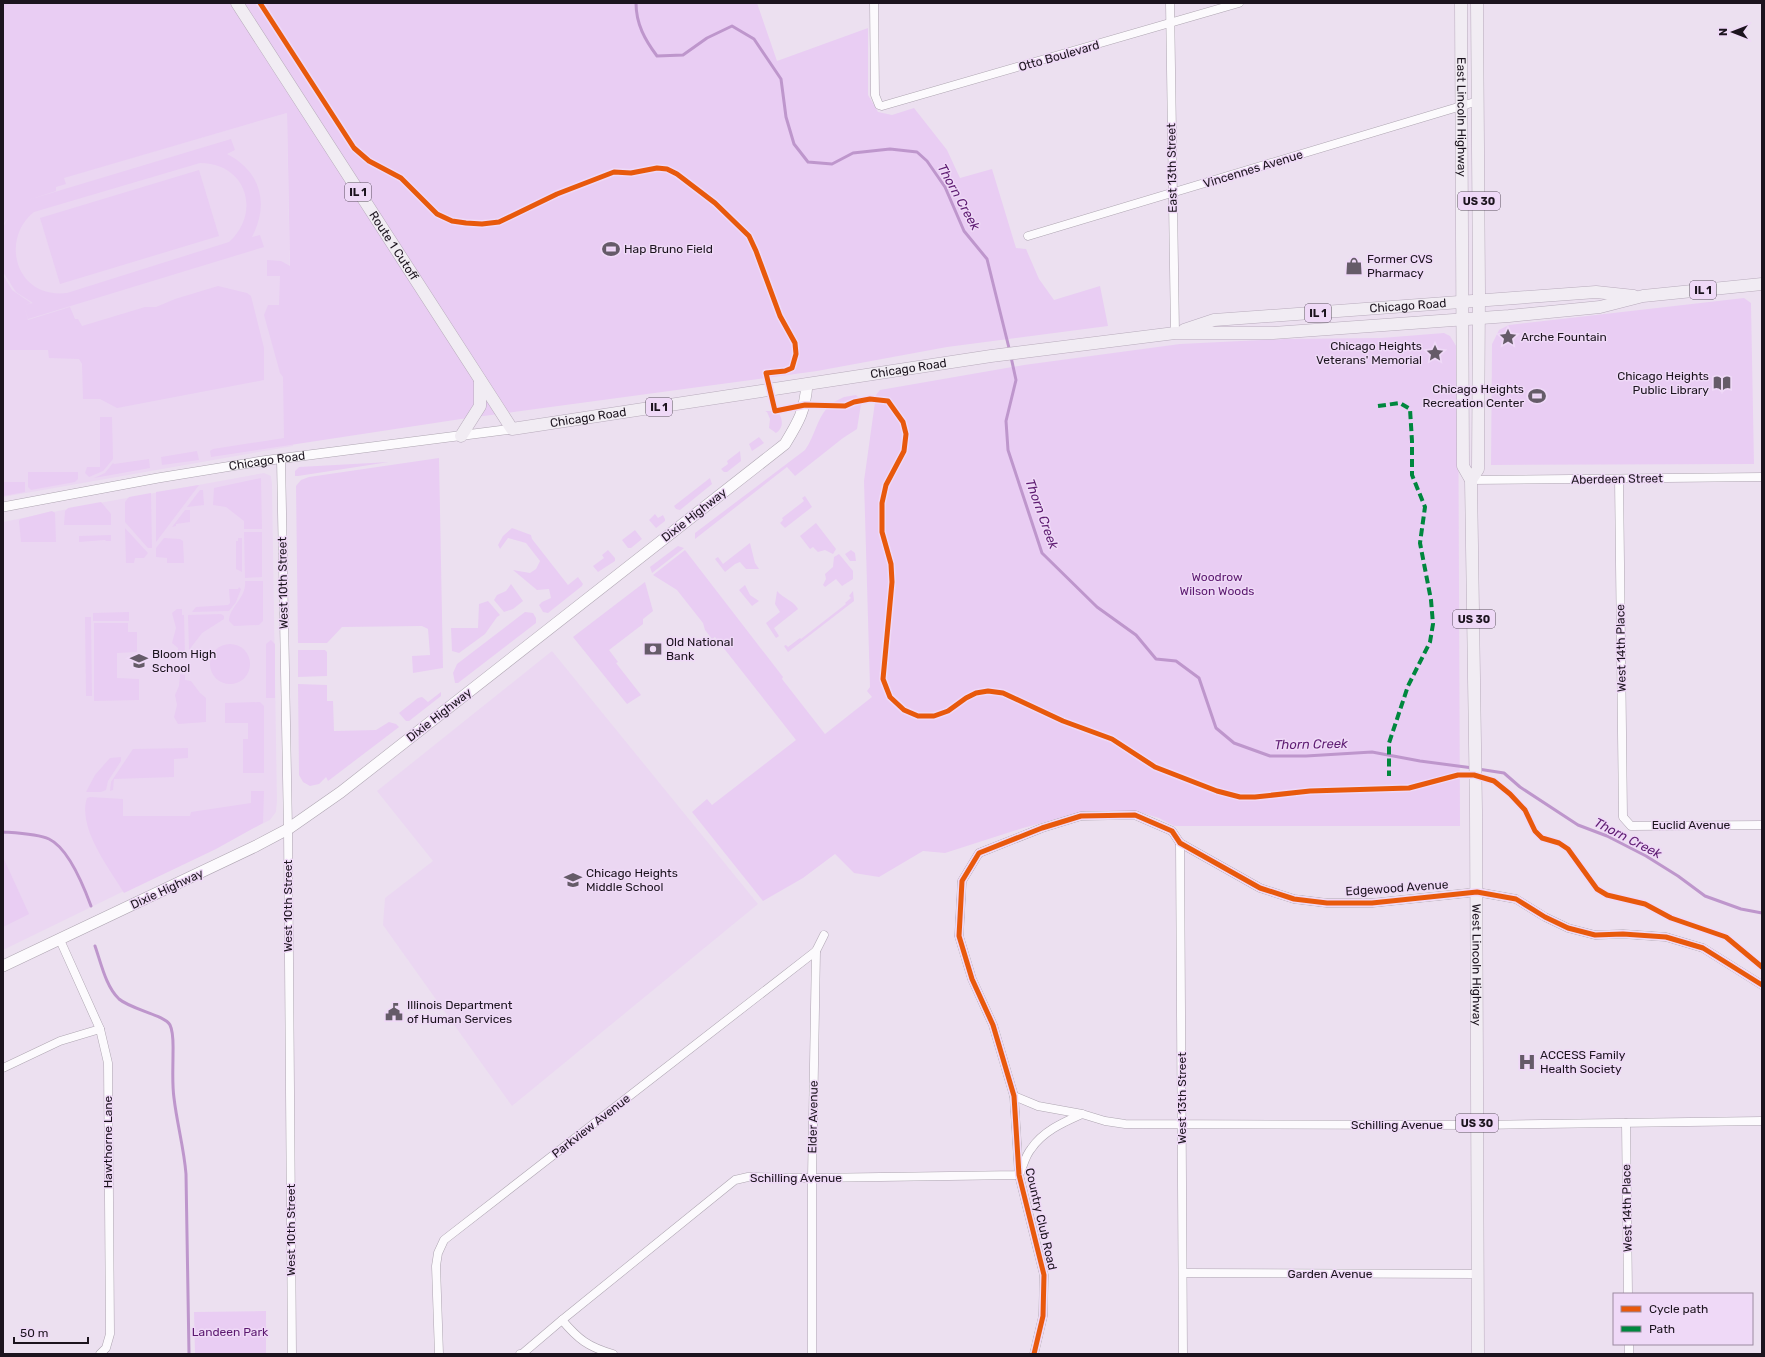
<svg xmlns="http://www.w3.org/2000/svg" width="1765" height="1357" viewBox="0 0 1765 1357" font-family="Rubik,sans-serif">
	<rect width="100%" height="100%" fill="#ece0f0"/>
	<!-- built -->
	<g fill="#ebd7f2">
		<path d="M287 113 293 446 3 497V195Z"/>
		<path d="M264 473 271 476 272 484 277 801 276 812 270 820 3 950V522L83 506Z"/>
		<path d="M552 651 758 904 512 1106 383 925 385 898 433 861 377 791Z"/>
	</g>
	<!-- green -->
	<g fill="#e9cdf3" fill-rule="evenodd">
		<path d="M3 3H757L777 61 868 28V95L878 112 892 115 914 108 947 150 960 178 992 169 1016 248 1026 249 1039 279 1054 300 1100 286 1108 326 947 347 817 371 461 419 211 457 210 451 213 449 284 438 283 377 280 373 264 315 268 305H279L280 276H267V260L281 261 290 266 287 113 64 178 66 184 56 187V191L28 200 231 139 235 150 227 154C260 171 270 203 252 237L260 235 264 247 28 319 24 305 28 320 70 307 75 319H78L82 326 145 307H156L175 299 218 286 247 293 251 296 264 348V380L117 408 100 399H83L82 364 79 359 49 358 48 350H3V275L12 290 31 303 25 305 33 303 16 292 3 272V227L9 217 3 225ZM200 163C246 163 262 212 229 242L67 293C15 299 0 239 34 212Z"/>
		<path d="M199 170 219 236 60 284 40 218Z"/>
		<path d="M1744 298 1751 303 1754 464 1491 465 1492 344 1499 330 1509 325Z"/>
		<path d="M1444 333 1450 336 1458 349 1460 826H1174L1159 818 1139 812 1087 811 1023 828 945 853 923 851 879 877 854 873 835 854 803 878 763 901 692 812 707 799 712 805 796 740 715 637 712 639 705 630 703 623 677 590 653 575 685 550 783 677 782 679 825 734 872 697 867 691 870 687 864 481 876 395 880 390 1024 365 1180 344 1285 339 1381 338Z"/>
		<path d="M856 395 860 399 845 403 834 402 844 397Z"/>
		<path d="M861 404 857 429 843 438 795 476 787 467 695 539V533L805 450C815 436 816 420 828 407L846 408Z"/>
		<path d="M765 411H771L775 414 778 412C783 419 784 428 776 433L769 428 770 419 767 412Z"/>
		<path d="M100 417H112L113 459 103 471 89 477 85 473 87 467H100Z"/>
		<path d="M759 437 764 443 752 451 749 444Z"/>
		<path d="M3 441 4 482H25V492L3 496Z"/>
		<path d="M197 451 199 460 162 465 161 457Z"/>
		<path d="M740 451 741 461 727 472H724L721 469 728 464 727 461Z"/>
		<path d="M439 458 443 668 413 673 412 656 430 655 428 629 422 626 342 627 327 643H298L296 486 301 480 309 477Z"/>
		<path d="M149 459 150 468 94 478 105 473 113 463 114 464Z"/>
		<path d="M389 462 298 476H295V471L299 467Z"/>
		<path d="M78 472V479L75 482 31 490 28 487V472Z"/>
		<path d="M261 478 262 529H244V521L226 507 213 505 214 488Z"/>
		<path d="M710 478 712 484 680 510 676 509 674 506Z"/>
		<path d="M199 485 156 542V492Z"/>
		<path d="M200 490H203L204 505 187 507Z"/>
		<path d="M151 493 152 548H148L125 522V502L129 497Z"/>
		<path d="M805 496 812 507 785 528 780 523 783 520 782 518 804 501 802 498Z"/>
		<path d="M101 502 111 514V525H64L65 511 68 508Z"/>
		<path d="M185 510H190V522L176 524V526L172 527Z"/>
		<path d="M52 511 55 513 56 542H21L19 521 20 519Z"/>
		<path d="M655 514 658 518 663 515 665 519V521L656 528 649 520Z"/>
		<path d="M816 523 836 549 833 554 825 550 818 552 813 547 810 549 800 536Z"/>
		<path d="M125 528 148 553 144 558H135L134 563H126Z"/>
		<path d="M512 528 531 535 532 539 568 585 578 577 583 584 582 586 548 613 543 612 539 605 542 602 551 598 549 589 537 590 513 570 530 573 536 569 540 561 526 543 508 538 500 549 498 545 503 536Z"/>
		<path d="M635 530 642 539 631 548H628L622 540Z"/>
		<path d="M244 532H262V577L245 578Z"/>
		<path d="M111 535V541H106L105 540 79 542V536Z"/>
		<path d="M164 538 180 539 183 541 184 563H167V558L156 557V548Z"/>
		<path d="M238 538H242V572L236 569V541H238Z"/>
		<path d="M750 543 755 563 759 569H746L740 562 735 564 725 572 715 559 718 557 723 564Z"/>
		<path d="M678 546 684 548 652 573 650 567Z"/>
		<path d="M608 550 615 558V561L598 572 593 566 604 558 602 555Z"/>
		<path d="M851 550 855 553 856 561H850L845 554Z"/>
		<path d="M839 554 853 571V579L842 586 836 579 825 587 823 585 826 579 825 574 833 567 834 557Z"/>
		<path d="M245 581H263V621L259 625 234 626 229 621C229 607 247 598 245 581Z"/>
		<path d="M645 582 653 611 643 619V624L609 650 618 662 616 663 641 695 627 704 573 637Z"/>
		<path d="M511 584 523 601 513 609 504 612 494 600 497 595 506 591Z"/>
		<path d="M745 585 750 595 759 601 752 606 739 590Z"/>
		<path d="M239 587 241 589 236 602 229 611 192 612 196 607 228 605 230 603 229 589H238Z"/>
		<path d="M777 591C784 599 793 600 798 609L774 628 779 636 776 638 766 623 780 612 775 604Z"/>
		<path d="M853 591 854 601 788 652 784 646 786 645 788 647 800 638 801 639 846 604 845 603 851 598 849 596Z"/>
		<path d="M488 601 500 615 497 617 485 634 459 653 452 651 451 628H478L479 604Z"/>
		<path d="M177 609H182V615H184L185 655 177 657 178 648 172 643 176 628 172 613Z"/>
		<path d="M129 612V621H93V613Z"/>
		<path d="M525 612 533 613 536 618V623L458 683H455L453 673 457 664Z"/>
		<path d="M221 614 224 616V619L202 633 189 650 188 615Z"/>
		<path d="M85 617H91L92 696H86Z"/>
		<path d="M94 623H128V632H137V652L117 653V678L139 679V700L94 701Z"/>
		<path d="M271 640 275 644V698H266V644Z"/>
		<circle cx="230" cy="664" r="20"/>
		<path d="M298 650H325L327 652V676L298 677Z"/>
		<path d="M180 674 185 675V680L191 681 200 693 206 698V722L178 724 174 717 177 705 175 695 179 686Z"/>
		<path d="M298 684 327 685V701H333L334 731 376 730 389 722 396 724 399 727 328 781 326 777 319 784 310 786 303 782 299 775Z"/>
		<path d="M441 692V696L409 721H406L399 713 418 698 422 697 428 702Z"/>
		<path d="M260 702 264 706V773H243V739H248V723H225V703Z"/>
		<path d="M188 748V758L174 759V777L114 779 113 790 110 791 111 782 133 749Z"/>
		<path d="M121 757V761L108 781 106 790 101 792H86L95 775 110 758Z"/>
		<path d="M251 791H264L263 823 216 849 124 893C110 869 77 828 87 798L90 797 123 799V816H190L191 812 251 803Z"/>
		<path d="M3 857 29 914 3 927Z"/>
		<path d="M266 1311V1354H195L194 1312Z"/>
	</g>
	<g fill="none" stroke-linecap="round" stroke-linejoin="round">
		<!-- stream -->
		<g stroke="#be96cc" stroke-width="3">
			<path d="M636 3C636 24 645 40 657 56L683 55 707 38 732 26 754 39 781 79 786 117 794 144 808 162 832 164 853 153 890 149 917 152 927 161 945 187 964 231 987 259 1010 352"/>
			<path d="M1011 357 1016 380 1006 421 1008 450 1042 553 1097 607 1136 635 1156 659 1176 661 1199 678 1216 728 1234 743 1270 756H1306L1372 752 1420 761 1473 768"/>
			<path d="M1478 769 1504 773 1520 787 1578 825 1607 836 1646 856 1678 876 1705 896 1741 909 1762 913"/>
			<path d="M3 832C16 833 38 834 49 839 68 848 84 887 91 906"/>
			<path d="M95 946C101 963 106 987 119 999 132 1010 165 1015 170 1025 174 1033 173 1046 173 1055 173 1070 172 1084 174 1098 177 1124 184 1148 186 1174L189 1354"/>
		</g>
		<!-- minor casing -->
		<g stroke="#aea5b1" stroke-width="9">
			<g id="minor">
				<path d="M874 3 875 95 879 105 882 106 1239 3"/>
				<path d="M1170 3 1175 333"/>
				<path d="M1028 236 1478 101"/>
				<path d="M281 459 288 829 292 1354"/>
				<path d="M1619 479 1623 817 1631 826 1762 825"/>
				<path d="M1471 480 1762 477"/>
				<path d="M1180 843 1183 1354"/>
				<path d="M60 940 100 1029 108 1063 110 1334 106 1348 100 1354"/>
				<path d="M3 1068 60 1041 100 1029"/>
				<path d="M1014 1096 1038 1106 1082 1114 1105 1121 1125 1124 1477 1125 1762 1121"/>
				<path d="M1626 1123 1628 1294"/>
				<path d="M1183 1273 1478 1274"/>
				<path d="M562 1320C578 1339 588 1347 613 1354"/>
				<path d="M1629 1344V1354"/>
				<path d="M439 1354 436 1266 438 1253 444 1240 816 951 824 935"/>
				<path d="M520 1354H522L562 1320 735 1180 748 1177 812 1178 1019 1175C1023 1167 1025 1156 1031 1149 1043 1131 1064 1122 1082 1114"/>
				<path d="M812 1354V1178L816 951"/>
				<path d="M1034 1354 1043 1316 1044 1275 1019 1175 1014 1096 993 1025 972 979 959 936 962 881 979 853 1042 828 1081 816 1135 815 1172 831 1180 843 1260 888 1294 899 1327 903H1372L1477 892 1516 899 1545 917 1568 928 1595 935 1623 934 1666 937 1703 948 1762 985"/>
			</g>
		</g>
		<!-- tertiary casing -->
		<g stroke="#aea5b1" stroke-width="10">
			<g id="tertiary">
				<path id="s1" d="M3 507 158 478 262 461 512 429"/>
			</g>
		</g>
		<!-- secondary casing -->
		<g stroke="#aea5b1" stroke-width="12">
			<path id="secondary" d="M3 966 256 846 288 829 341 792 785 444C799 421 805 411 807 384"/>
		</g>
		<!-- primary casing -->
		<g stroke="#b8abbc" stroke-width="13">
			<g id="primary">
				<path id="s2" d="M237 3 512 429 991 356 1175 333H1273L1509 316 1600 307 1643 296 1762 284"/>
				<path id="s3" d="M1461 3 1463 466 1471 480 1476 810 1478 1354"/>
				<path id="s4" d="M1184 330 1214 320 1596 292 1634 296"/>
				<path d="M461 436 480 406V380"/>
				<path d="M1471 480 1478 469 1479 293 1477 3"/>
			</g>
		</g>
		<!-- minor -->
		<use href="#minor" stroke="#fcfafd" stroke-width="8"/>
		<!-- tertiary -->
		<use href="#tertiary" stroke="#fcfafd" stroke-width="9"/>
		<!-- secondary -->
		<use href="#secondary" stroke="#fcfafd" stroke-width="11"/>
		<!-- primary -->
		<use href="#primary" stroke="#f1ecf3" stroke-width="12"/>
		<!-- quiet -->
		<path stroke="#00873e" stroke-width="4" stroke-dasharray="8 4" stroke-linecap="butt" d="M1378 406 1400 403 1410 409 1412 441V475L1425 507 1420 543 1431 600 1433 624 1430 642 1408 686 1389 743V776"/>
		<!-- cycleway casing -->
		<g stroke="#efd9f7" stroke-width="8">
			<g id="cycleway">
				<path d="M260 3 354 148 369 161 401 178 437 214 452 221 466 223 482 224 499 222 557 194 614 172 631 173 657 168 667 169 677 174 715 203 749 236 756 251 780 316 795 343 796 354 792 368 785 371 766 373 775 411 805 405 845 406 854 402 870 399 888 401 903 422 906 434 904 451 886 485 882 503V532L891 564 892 582 883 679 890 697 904 710 918 716H934L948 711 966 698 976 693 988 691 1003 693 1063 721 1112 739 1155 767 1217 791 1240 797H1255L1310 791 1409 788 1458 775H1474L1494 781 1510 794 1525 810 1535 831 1542 838 1559 843 1568 849 1597 889 1607 895 1645 904 1671 918 1726 937 1762 967"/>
				<path d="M1034 1354 1043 1316 1044 1275 1019 1175 1014 1096 993 1025 972 979 959 936 962 881 979 853 1042 828 1081 816 1135 815 1172 831 1180 843 1260 888 1294 899 1327 903H1372L1477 892 1516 899 1545 917 1568 928 1595 935 1623 934 1666 937 1703 948 1762 985"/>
			</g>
		</g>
		<!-- cycleway -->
		<use href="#cycleway" stroke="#e8590c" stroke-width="5"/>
	</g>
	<!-- icons -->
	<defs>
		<g id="stadium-bare" transform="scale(1.38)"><path d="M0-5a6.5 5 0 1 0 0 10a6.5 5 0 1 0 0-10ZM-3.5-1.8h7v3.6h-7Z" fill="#655b68" stroke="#efd9f7" stroke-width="2.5" paint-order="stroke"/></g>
		<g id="shop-bare" transform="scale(1.38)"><path d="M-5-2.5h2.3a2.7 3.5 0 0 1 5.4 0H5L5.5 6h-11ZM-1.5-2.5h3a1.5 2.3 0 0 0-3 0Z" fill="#655b68" stroke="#efd9f7" stroke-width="2.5" paint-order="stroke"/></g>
		<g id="sight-bare" transform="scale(1.38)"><path d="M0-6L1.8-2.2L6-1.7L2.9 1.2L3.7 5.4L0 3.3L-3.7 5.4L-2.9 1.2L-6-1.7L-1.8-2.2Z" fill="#655b68" stroke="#efd9f7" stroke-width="2.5" paint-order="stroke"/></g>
		<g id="library-bare" transform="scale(1.38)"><path d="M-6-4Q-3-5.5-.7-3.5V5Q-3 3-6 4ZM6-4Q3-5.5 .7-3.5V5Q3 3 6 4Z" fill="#655b68" stroke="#efd9f7" stroke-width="2.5" paint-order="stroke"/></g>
		<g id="bank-bare" transform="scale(1.38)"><path d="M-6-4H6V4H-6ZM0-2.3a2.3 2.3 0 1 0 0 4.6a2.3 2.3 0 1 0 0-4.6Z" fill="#655b68" stroke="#efd9f7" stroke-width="2.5" paint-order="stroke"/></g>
		<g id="school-bare" transform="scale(1.38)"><path d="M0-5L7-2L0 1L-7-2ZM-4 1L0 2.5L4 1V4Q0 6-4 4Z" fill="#655b68" stroke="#efd9f7" stroke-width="2.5" paint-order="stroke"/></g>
		<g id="civic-bare" transform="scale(1.38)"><path d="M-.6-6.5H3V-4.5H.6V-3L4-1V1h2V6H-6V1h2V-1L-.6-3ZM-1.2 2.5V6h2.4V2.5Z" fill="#655b68" stroke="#efd9f7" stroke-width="2.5" paint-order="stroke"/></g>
		<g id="hospital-bare" transform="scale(1.38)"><path d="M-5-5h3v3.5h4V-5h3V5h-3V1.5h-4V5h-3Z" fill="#655b68" stroke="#efd9f7" stroke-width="2.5" paint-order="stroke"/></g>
	</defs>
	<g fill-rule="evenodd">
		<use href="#stadium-bare" x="611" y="249"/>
		<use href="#shop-bare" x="1354" y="266"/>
		<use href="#sight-bare" x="1508" y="337"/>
		<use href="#sight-bare" x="1435" y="353"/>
		<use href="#library-bare" x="1722" y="383"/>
		<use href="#stadium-bare" x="1537" y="396"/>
		<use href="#bank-bare" x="653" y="649"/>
		<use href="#school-bare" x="139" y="661"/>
		<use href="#school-bare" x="573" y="880"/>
		<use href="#civic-bare" x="394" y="1012"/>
		<use href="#hospital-bare" x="1527" y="1062"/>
	</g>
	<g text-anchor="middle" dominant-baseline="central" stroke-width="3" stroke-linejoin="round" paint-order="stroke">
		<!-- shield labels -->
		<g fill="#efd9f7" stroke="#5b4f5f" stroke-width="1">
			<rect x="345" y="183" width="26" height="18" rx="3"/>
			<rect x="1458" y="192" width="42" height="18" rx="3"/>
			<rect x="1690" y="281" width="26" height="18" rx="3"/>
			<rect x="1305" y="304" width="26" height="18" rx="3"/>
			<rect x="646" y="398" width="26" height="18" rx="3"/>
			<rect x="1453" y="610" width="42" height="18" rx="3"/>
			<rect x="1456" y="1114" width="42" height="18" rx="3"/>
		</g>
		<g font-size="11" font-weight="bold" fill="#1c141e">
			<text x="358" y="192">IL 1</text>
			<text x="1479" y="201">US 30</text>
			<text x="1703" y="290">IL 1</text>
			<text x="1318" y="313">IL 1</text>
			<text x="659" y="407">IL 1</text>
			<text x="1474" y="619">US 30</text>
			<text x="1477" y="1123">US 30</text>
		</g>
		<!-- street labels -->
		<g font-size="12" fill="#1c141e" stroke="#efd9f7">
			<text transform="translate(1059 56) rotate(-16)">Otto Boulevard</text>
			<text stroke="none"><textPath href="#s3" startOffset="114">East Lincoln Highway</textPath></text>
			<text transform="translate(1172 168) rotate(-91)">East 13th Street</text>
			<text transform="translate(1253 169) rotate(-17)">Vincennes Avenue</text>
			<text stroke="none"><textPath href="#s2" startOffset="289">Route 1 Cutoff</textPath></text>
			<text stroke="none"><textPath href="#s4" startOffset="226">Chicago Road</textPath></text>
			<text stroke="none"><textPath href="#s2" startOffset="908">Chicago Road</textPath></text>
			<text stroke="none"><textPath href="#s2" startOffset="584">Chicago Road</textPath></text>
			<text stroke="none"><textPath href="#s1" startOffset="268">Chicago Road</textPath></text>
			<text transform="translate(1617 479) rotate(-1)">Aberdeen Street</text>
			<text transform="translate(694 515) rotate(-38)">Dixie Highway</text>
			<text transform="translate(283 583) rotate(-91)">West 10th Street</text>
			<text transform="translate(1621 648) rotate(-91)">West 14th Place</text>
			<text transform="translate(439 715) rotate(-38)">Dixie Highway</text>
			<text x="1691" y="825">Euclid Avenue</text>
			<text transform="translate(1397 888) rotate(-4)">Edgewood Avenue</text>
			<text transform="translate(167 889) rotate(-25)">Dixie Highway</text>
			<text transform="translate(288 906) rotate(-90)">West 10th Street</text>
			<text stroke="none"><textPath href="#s3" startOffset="964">West Lincoln Highway</textPath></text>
			<text transform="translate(1182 1098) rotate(-90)">West 13th Street</text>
			<text transform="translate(813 1117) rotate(-89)">Elder Avenue</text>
			<text x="1397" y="1125">Schilling Avenue</text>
			<text transform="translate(591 1126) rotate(-38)">Parkview Avenue</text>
			<text transform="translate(108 1142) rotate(-90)">Hawthorne Lane</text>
			<text x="796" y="1178">Schilling Avenue</text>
			<text transform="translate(1627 1208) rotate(-91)">West 14th Place</text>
			<text transform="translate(1041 1219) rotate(77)">Country Club Road</text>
			<text transform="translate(291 1230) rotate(-90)">West 10th Street</text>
			<text x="1330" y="1274">Garden Avenue</text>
		</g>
		<!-- poi labels -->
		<g font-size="12" fill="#1c141e" stroke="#efd9f7" text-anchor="start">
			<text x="624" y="249">Hap Bruno Field</text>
			<text x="1367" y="259">Former CVS<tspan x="1367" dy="14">Pharmacy</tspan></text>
			<text x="1521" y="337">Arche Fountain</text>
			<text x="1422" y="346" text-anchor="end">Chicago Heights<tspan x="1422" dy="14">Veterans' Memorial</tspan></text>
			<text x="1709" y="376" text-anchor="end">Chicago Heights<tspan x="1709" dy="14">Public Library</tspan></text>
			<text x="1524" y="389" text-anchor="end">Chicago Heights<tspan x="1524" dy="14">Recreation Center</tspan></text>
			<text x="666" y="642">Old National<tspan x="666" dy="14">Bank</tspan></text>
			<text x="152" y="654">Bloom High<tspan x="152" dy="14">School</tspan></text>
			<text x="586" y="873">Chicago Heights<tspan x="586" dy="14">Middle School</tspan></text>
			<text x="407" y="1005">Illinois Department<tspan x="407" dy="14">of Human Services</tspan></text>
			<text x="1540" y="1055">ACCESS Family<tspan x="1540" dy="14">Health Society</tspan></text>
		</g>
		<!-- park labels -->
		<g font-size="12" fill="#5b186f" stroke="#efd9f7">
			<text x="1217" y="577">Woodrow<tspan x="1217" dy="14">Wilson Woods</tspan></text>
			<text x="230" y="1332">Landeen Park</text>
		</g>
		<!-- water labels -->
		<g font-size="13" font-style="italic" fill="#5e1c72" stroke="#efd9f7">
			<text transform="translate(959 197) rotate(61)">Thorn Creek</text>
			<text transform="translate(1042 514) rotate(70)">Thorn Creek</text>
			<text transform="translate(1311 744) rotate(-1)">Thorn Creek</text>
			<text transform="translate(1628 838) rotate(27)">Thorn Creek</text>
		</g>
	</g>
	<!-- border -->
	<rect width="1765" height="1357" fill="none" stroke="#1c141e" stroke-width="8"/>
	<!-- legend -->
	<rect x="1613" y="1293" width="140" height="52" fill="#efd9f7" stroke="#9b8aa0"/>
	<rect x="1621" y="1306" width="20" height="6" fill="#e8590c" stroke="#9b8aa0"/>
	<text x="1649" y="1313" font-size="12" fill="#1c141e">Cycle path</text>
	<rect x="1621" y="1326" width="20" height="6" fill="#00873e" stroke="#9b8aa0"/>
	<text x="1649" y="1333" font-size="12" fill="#1c141e">Path</text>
	<!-- north arrow -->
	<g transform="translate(1733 32) rotate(270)" stroke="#efd9f7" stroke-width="3" paint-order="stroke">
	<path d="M0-3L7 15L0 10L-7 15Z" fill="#1c141e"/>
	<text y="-6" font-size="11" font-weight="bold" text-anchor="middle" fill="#1c141e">N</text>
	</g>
	<!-- scale -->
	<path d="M14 1337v6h74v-6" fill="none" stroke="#1c141e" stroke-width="2"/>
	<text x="20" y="1337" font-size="12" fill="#1c141e" stroke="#efd9f7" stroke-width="3" paint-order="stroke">50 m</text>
</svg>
